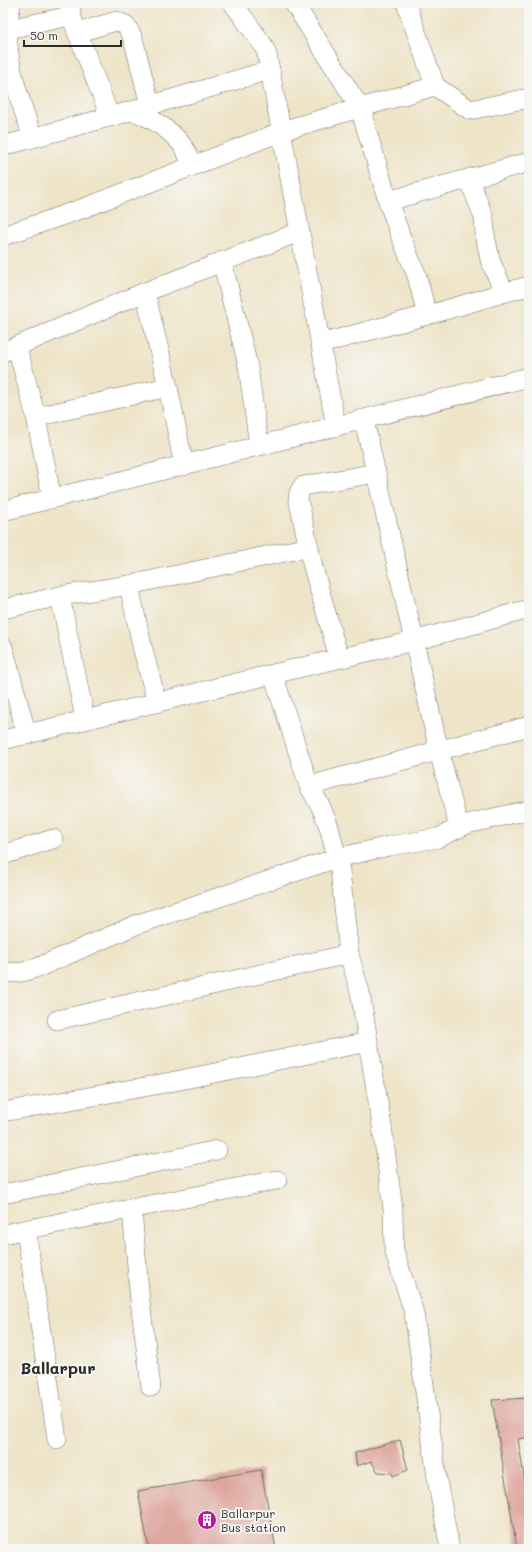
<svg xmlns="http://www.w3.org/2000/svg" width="532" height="1552" viewBox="0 0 532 1552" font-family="Mali,sans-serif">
	<rect width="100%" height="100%" fill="#f6f6f2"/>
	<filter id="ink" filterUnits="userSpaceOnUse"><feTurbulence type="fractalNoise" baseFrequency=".025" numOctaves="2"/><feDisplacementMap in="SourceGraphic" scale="8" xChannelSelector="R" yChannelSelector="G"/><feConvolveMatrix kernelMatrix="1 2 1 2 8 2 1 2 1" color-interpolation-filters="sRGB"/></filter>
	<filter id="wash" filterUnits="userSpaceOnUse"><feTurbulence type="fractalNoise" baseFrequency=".012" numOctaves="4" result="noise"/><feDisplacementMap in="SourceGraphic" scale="16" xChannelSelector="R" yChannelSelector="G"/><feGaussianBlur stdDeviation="0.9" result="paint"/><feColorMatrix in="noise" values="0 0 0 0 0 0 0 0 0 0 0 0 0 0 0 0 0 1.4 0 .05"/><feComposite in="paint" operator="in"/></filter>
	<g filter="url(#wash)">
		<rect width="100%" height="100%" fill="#eee4c8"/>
		<g id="blocks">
			<!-- building -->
			<g fill="#dda69e">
				<path d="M529 1398V1437L518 1439 529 1508V1549H517L492 1400Z"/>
				<path d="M400 1440 408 1470 393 1476 392 1473 378 1472 371 1461 357 1466 355 1453Z"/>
				<path d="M261 1470 276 1549H149L138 1491Z"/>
			</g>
		</g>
	</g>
	<g filter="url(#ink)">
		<use href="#blocks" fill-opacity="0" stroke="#6f6c62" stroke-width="1"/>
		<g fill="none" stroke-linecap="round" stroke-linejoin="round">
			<!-- minor casing -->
			<g stroke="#6f6c62" stroke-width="20">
				<g id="minor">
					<path d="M11 3C10 11 8 19 8 27 5 63 22 105 33 138"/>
					<path d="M70 3 71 16 110 117"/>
					<path d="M233 3 263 45 267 54 336 427"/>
					<path d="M294 3 360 108 388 201 401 237 417 276 427 315C462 306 495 294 529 286"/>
					<path d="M3 30 71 16"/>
					<path d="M77 33 116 21 126 25 133 38 150 105"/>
					<path d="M435 86 470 110 529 98"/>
					<path d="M131 111 270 70"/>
					<path d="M3 146 131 111C149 115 177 134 186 151 188 155 190 161 192 166"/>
					<path d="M469 179 484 218 485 234 490 260 504 292"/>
					<path d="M388 201 529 162"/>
					<path d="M3 236 84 208 288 129 435 86 406 3"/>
					<path d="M222 261 248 366 259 446"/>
					<path d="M145 292 168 387 184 466"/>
					<path d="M320 344 427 315"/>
					<path d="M17 347 36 417 52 499"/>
					<path d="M3 352 145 292 299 232"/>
					<path d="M36 417 168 387"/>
					<path d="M364 420 439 751 459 828"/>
					<path d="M3 511 529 377"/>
					<path d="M129 585 142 646 157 703"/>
					<path d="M60 596 85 719"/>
					<path d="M3 609 60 596 129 585 309 547"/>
					<path d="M3 647 27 735"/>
					<path d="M339 658 313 567 298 498C299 493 299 490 303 486L376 473"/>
					<path d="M273 674 309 786 321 807 329 827 340 870 349 954 360 992 382 1126 393 1209 394 1250 414 1313 438 1485 450 1549"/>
					<path d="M3 740 273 674 414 641 529 609"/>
					<path d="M309 786 529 726"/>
					<path d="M3 855 53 839"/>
					<path d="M3 973 23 972 39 967 138 924 337 858 389 846 438 838 467 824 529 810"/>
					<path d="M57 1020 349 954"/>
					<path d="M3 1112 150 1086 368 1042"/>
					<path d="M3 1194 217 1150"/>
					<path d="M132 1210 140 1301 151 1387"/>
					<path d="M26 1230 57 1439"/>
					<path d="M3 1234 277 1180"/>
				</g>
			</g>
			<!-- minor -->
			<use href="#minor" stroke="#fff" stroke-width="19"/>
		</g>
	</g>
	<!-- icons -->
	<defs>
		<g id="building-disc" transform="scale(1)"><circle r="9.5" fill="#b5179e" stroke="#f6f6f2"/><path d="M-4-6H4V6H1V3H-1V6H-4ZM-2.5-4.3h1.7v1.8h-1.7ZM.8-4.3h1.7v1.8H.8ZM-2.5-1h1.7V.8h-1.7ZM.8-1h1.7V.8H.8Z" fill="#fff"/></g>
	</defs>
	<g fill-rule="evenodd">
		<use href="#building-disc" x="207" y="1520"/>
	</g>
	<g text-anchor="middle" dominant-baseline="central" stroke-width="4" stroke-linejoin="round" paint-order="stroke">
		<!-- poi labels -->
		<g font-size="12" fill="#2b2b2b" stroke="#f6f6f2" text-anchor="start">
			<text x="221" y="1513">Ballarpur<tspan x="221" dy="14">Bus station</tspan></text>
		</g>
		<!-- district labels -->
		<g font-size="16" font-weight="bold" fill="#2b2b2b" stroke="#f6f6f2">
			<text x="58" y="1367">Ballarpur</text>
		</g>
	</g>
	<!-- margin -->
	<rect width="532" height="1552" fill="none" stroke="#f6f6f2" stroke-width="16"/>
	<!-- scale -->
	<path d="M24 40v6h97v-6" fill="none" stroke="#2b2b2b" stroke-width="2"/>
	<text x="30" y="40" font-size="12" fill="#2b2b2b" stroke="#f6f6f2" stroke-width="3" paint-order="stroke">50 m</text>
</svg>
